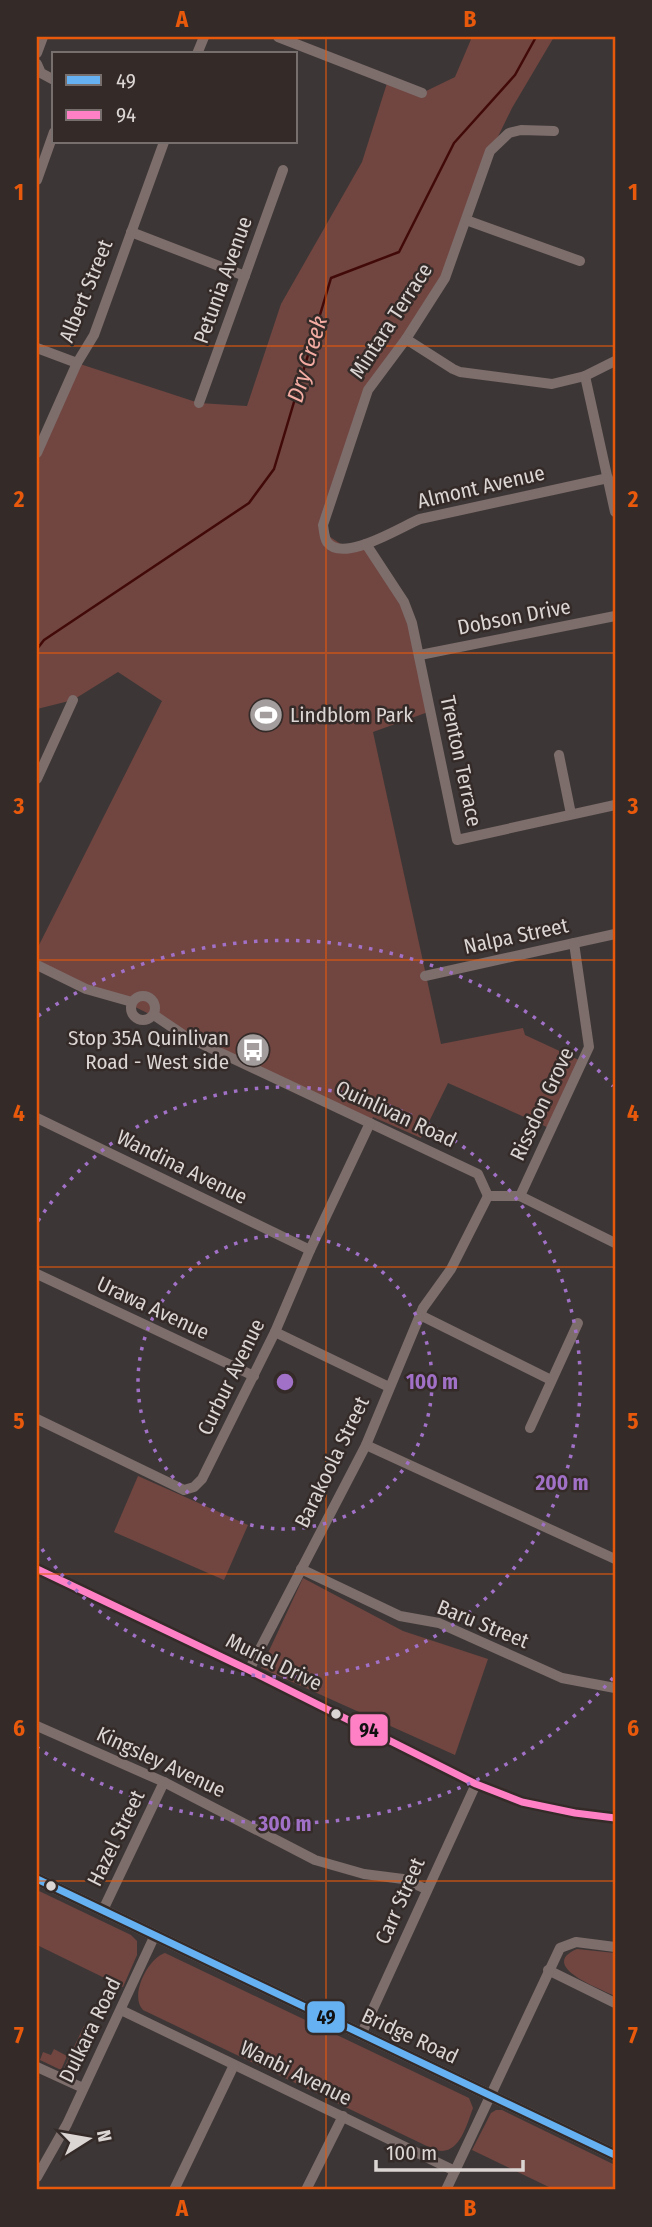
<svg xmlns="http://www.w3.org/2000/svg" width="652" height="2227" viewBox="0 0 652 2227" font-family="'Fira Sans Condensed',sans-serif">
	<rect width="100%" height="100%" fill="#3c3736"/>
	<!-- green -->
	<g fill="#714540">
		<path d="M472 37H554L512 108 489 155 445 278 368 390 324 533 347 548 366 544 412 623 431 711 373 732 441 1044 523 1028 525 1035 579 1060 549 1128 448 1083 421 1138 373 1117 370 1123 131 1005 37 965V949L162 701 118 672 73 700 37 709V454L77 363 199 403 247 406 281 304 362 162 388 80 422 93 455 77Z"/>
		<path d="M138 1476 248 1525 224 1580 114 1532Z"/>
		<path d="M303 1578 403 1631 488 1659 455 1755 261 1668Z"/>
		<path d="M37 1890 131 1935 137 1941V1955L123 1987 37 1945Z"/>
		<path d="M577 1949 615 1953V1996C601 1989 537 1966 577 1949Z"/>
		<path d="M165 1953 469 2098 473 2108C466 2127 458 2159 433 2149L143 2010C129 1996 148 1958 165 1953Z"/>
		<path d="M84 2026 96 2033 81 2066 74 2072 63 2070Z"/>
		<path d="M54 2049 67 2056 61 2070 40 2060 43 2052 51 2055Z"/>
		<path d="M496 2110H502L615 2165V2190H555L472 2150 491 2113Z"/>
	</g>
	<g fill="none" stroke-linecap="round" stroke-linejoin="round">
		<!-- stream -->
		<path stroke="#410a09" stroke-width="2.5" d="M37 649 44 640 249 503 274 469 331 278 399 252 454 143 515 75 536 37"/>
		<!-- minor -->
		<g stroke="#7d6d6b" stroke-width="10">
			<path d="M278 37 422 93"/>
			<path d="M37 53 43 37"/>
			<path d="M197 54 204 37"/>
			<path d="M37 64 41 73 54 80"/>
			<path d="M554 131 521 130 509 133 490 151 445 278 406 339 368 390 323 525C324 530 324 537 327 542 343 564 402 526 420 519L608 478"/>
			<path d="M37 180 54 132"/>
			<path d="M466 220 580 261"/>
			<path d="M131 232 245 276"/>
			<path d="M406 339 453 369 460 372 552 384 585 376 615 361"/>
			<path d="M37 348 77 363"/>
			<path d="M585 376 615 512"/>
			<path d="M199 403 283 170"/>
			<path d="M37 453 77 363 94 335 164 142"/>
			<path d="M366 544 404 602 412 623 457 840 615 805"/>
			<path d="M420 655 615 616"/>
			<path d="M559 755 571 814"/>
			<path d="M37 779 73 700"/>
			<path d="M37 965 86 989 132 1002"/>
			<path d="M425 976 615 934"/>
			<circle cx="143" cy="1008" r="12"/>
			<path d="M154 1015 185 1036 478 1174 488 1196"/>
			<path d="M37 1118 310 1250"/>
			<path d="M488 1196H520L615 1243"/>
			<path d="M520 1196 589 1047 574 943"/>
			<path d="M37 1274 254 1376"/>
			<path d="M420 1315 551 1380"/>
			<path d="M275 1332 389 1387"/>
			<path d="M37 1419 184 1490 194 1487 202 1479 275 1332 310 1250 370 1123"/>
			<path d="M530 1428 578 1323"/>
			<path d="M366 1445 615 1559"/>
			<path d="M37 1569 249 1670 476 1784 522 1802 575 1813 615 1818"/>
			<path d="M301 1569 400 1616 439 1623 562 1678 615 1688"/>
			<path d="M249 1670 366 1445 423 1308 451 1269 488 1196"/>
			<path d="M37 1726 164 1782 315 1860 364 1874 403 1879 426 1889"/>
			<path d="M103 1910 164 1782"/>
			<path d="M548 1970 615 2003"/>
			<path d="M121 2010 455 2171"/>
			<path d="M361 2035 476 1784"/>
			<path d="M37 2067 83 2088"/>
			<path d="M37 2177 67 2124 155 1935"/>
			<path d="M174 2190 234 2065"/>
			<path d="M306 2190 343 2116"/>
			<path d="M446 2190 560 1948 576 1942 615 1947"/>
		</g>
		<!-- major -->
		<path stroke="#7a6d6c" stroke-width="12" d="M37 1879 615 2155"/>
		<!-- bus-1 casing -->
		<g stroke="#342b29" stroke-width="12">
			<path id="bus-1" d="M37 1879 615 2155"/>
		</g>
		<!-- bus-2 casing -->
		<g stroke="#342b29" stroke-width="12">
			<path id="bus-2" d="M37 1569 249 1670 476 1784 522 1802 575 1813 615 1818"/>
		</g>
		<!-- bus-1 -->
		<use href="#bus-1" stroke="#66b1f2" stroke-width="7"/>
		<!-- bus-2 -->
		<use href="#bus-2" stroke="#ff80c5" stroke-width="7"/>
	</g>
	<!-- grid -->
	<path fill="none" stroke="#e8590c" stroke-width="2" stroke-opacity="0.55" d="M326 37V2190M37 346H615M37 653H615M37 960H615M37 1267H615M37 1574H615M37 1881H615"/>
	<!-- distance rings -->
	<g fill="none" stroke="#a170c7" stroke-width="3.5" stroke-dasharray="3.5 7">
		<circle cx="285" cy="1382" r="147"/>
		<path d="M38 1221A295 295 0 1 1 38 1543"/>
		<path d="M613 1678A442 442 0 0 1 38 1748M38 1016A442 442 0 0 1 613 1086"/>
	</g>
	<!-- icons -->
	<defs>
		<g id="stadium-disc" transform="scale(1.75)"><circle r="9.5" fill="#a39e9d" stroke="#342b29"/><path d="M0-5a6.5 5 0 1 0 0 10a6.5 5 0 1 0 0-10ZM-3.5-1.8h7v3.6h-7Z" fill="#fff"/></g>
		<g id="bus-disc" transform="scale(1.75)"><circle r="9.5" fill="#a39e9d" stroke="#342b29"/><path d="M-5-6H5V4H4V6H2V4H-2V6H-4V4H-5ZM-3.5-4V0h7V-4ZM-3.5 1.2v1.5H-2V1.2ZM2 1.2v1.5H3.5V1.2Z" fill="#fff"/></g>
	</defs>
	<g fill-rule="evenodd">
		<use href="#stadium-disc" x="266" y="715"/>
		<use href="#bus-disc" x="253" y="1050"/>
	</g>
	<!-- markers -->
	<g fill="#dbd5d4" stroke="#342b29" stroke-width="2.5">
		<circle cx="336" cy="1714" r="6"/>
		<circle cx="51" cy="1886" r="6"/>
	</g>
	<g text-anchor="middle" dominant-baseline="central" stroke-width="5" stroke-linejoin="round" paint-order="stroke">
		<!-- street labels -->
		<g font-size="21" fill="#dbd5d4" stroke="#342b29">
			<text transform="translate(223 280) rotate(-70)">Petunia Avenue</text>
			<text transform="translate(86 291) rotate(-68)">Albert Street</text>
			<text transform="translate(391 321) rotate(-57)">Mintara Terrace</text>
			<text transform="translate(481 487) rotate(-13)">Almont Avenue</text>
			<text transform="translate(514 617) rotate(-11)">Dobson Drive</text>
			<text transform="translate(461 761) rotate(78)">Trenton Terrace</text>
			<text transform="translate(516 936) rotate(-12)">Nalpa Street</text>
			<text transform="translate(542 1104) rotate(-65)">Rissdon Grove</text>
			<text transform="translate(396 1114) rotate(25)">Quinlivan Road</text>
			<text transform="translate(182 1167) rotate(26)">Wandina Avenue</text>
			<text transform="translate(153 1308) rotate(25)">Urawa Avenue</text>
			<text transform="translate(231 1377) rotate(-64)">Curbur Avenue</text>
			<text transform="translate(332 1462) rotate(-64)">Barakoola Street</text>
			<text transform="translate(483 1624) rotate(22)">Baru Street</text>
			<text transform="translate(274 1662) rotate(26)">Muriel Drive</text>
			<text transform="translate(161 1762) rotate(25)">Kingsley Avenue</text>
			<text transform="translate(116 1838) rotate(-64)">Hazel Street</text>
			<text transform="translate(400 1901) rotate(-66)">Carr Street</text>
			<text transform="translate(90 2030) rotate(-64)">Dulkara Road</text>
			<text transform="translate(410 2036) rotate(25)">Bridge Road</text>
			<text transform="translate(296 2073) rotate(26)">Wanbi Avenue</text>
		</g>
		<!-- poi labels -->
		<g font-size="21" fill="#dbd5d4" stroke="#342b29" text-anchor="start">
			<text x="290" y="715">Lindblom Park</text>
			<text x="229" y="1038" text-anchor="end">Stop 35A Quinlivan<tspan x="229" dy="24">Road - West side</tspan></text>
		</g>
		<!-- water labels -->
		<g font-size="23" font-style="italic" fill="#f4aca3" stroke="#342b29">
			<text transform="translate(307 359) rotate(-73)">Dry Creek</text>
		</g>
	</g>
	<circle cx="285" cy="1382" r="10" fill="#a170c7" stroke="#342b29" stroke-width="3.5"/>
	<g font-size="21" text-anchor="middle" font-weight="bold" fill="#a170c7" stroke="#342b29" stroke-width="5" stroke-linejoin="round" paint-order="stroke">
		<text x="432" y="1389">100 m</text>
		<text x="562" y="1490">200 m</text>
		<text x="285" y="1831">300 m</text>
	</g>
	<g stroke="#342b29" stroke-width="2.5">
		<rect x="349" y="1713" width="40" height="34" rx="7" fill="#ff80c5"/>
		<rect x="306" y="2000" width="40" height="34" rx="7" fill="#66b1f2"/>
	</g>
	<g font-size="19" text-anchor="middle" font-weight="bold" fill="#111">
		<text x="369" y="1737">94</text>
		<text x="326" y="2024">49</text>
	</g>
	<!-- border -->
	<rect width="652" height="2227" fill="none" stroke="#342b29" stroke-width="77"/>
	<!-- legend -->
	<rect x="52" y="52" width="245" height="91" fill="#342b29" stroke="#776f6d" stroke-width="2"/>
	<rect x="66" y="75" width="35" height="10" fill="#66b1f2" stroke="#776f6d" stroke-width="2"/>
	<text x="116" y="88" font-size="21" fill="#dbd5d4">49</text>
	<rect x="66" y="110" width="35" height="10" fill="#ff80c5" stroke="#776f6d" stroke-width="2"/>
	<text x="116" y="122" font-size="21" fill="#dbd5d4">94</text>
	<!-- north arrow -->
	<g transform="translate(88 2139) rotate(79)" stroke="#342b29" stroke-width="5" paint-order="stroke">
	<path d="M0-5L12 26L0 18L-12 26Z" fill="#dbd5d4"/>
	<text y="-10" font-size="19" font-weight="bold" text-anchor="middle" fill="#dbd5d4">N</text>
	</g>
	<!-- scale -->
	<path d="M376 2160v10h147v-10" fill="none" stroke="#dbd5d4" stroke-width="3.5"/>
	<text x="386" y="2160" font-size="21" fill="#dbd5d4" stroke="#342b29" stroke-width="5" paint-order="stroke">100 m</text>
	<rect x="38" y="38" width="576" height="2150" fill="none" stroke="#e8590c" stroke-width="2.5"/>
	<g font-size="23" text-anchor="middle" font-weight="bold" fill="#e8590c">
		<text x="182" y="27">A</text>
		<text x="470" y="27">B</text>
		<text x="19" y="200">1</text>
		<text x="633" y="200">1</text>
		<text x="19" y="507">2</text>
		<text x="633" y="507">2</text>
		<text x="19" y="814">3</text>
		<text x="633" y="814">3</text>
		<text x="19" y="1121">4</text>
		<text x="633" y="1121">4</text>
		<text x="19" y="1429">5</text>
		<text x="633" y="1429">5</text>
		<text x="19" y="1736">6</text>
		<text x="633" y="1736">6</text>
		<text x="19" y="2043">7</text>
		<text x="633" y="2043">7</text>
		<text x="182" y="2216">A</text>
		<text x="470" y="2216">B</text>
	</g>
</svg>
